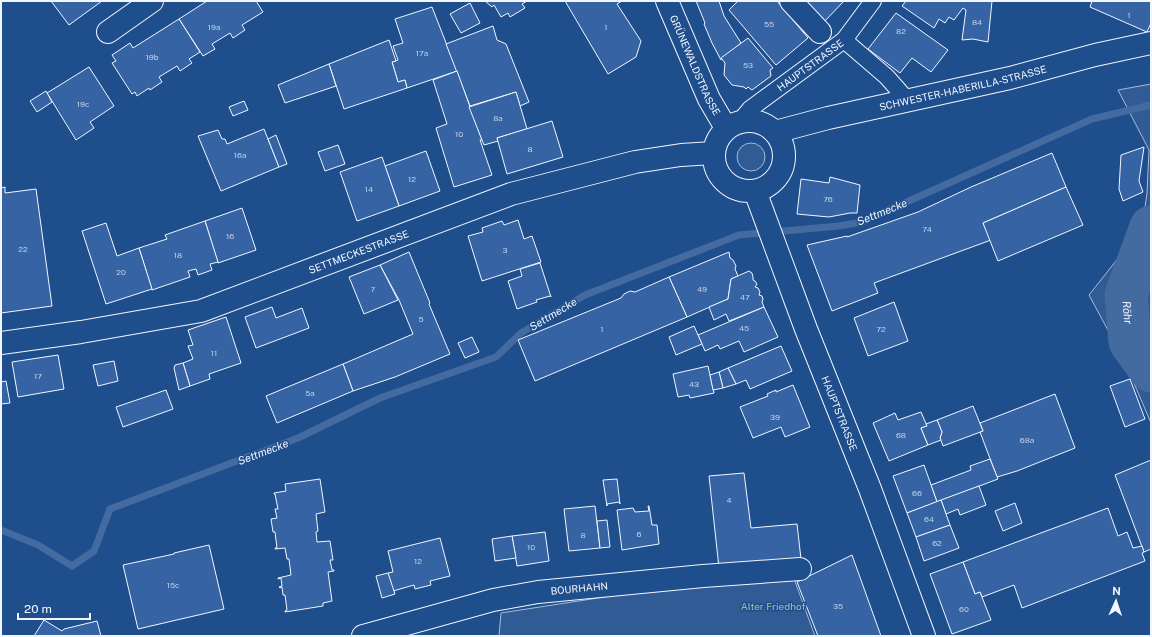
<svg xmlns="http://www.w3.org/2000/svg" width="1152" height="637" viewBox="0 0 1152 637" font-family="'Public Sans',sans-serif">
	<rect width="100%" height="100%" fill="#1f4e8c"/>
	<!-- green -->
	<g fill="#305b95" stroke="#a8bbd7">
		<path d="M1151 84V423L1124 360 1089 295 1142 228 1147 193 1149 150 1118 90Z"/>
		<circle cx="751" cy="157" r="14"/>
		<path d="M793 576 815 636H499L501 613 695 583Z"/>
	</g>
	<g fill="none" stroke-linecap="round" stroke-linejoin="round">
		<!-- stream -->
		<path stroke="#446ba0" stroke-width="7" d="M1 530 38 545 72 566 94 551 110 509 298 438 380 398 496 357 521 333 585 295 739 235 839 226 862 222 1092 119 1151 105"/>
		<!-- river -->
		<path stroke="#446ba0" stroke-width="43" id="s1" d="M1151 227 1126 295 1130 342 1151 371"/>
	</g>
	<!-- building -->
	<g fill="#3563a3" stroke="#f2f6ff">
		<path d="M51 1H102L69 25Z"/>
		<path d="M207 1H256L263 12 242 25 245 30 233 38 230 33 212 44 215 49 203 56 179 19Z"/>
		<path d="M485 1H527L522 4 525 8 510 17 508 13 501 17 494 5 492 7Z"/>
		<path d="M565 1H622L617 4 641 41 636 57 608 74Z"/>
		<path d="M696 1H719L724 16 741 43 721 60 712 43 704 24 705 23Z"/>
		<path d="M738 1H777L808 38 776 65 729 10Z"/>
		<path d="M806 1H844L822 24Z"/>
		<path d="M906 1H992L988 42 973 39 962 40 966 10 963 8 954 20 949 17 945 23 939 19 934 28 902 6Z"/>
		<path d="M1092 1H1151V23L1147 32 1090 7Z"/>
		<path d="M470 3 480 23 461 33 450 14Z"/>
		<path d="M432 7 457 71 407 88 405 80 398 82 392 62 398 60 393 46 403 43 395 19Z"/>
		<path d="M896 13 948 50 931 72 912 58 900 73 868 49Z"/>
		<path d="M179 19 200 52 189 59 192 63 180 71 177 66 159 77 162 82 150 90 149 88 137 96 135 92 132 94 112 63 116 61 112 55 130 43 133 48Z"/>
		<path d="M493 26 497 40 506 44 529 102 520 106 516 92 470 106 446 44Z"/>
		<path d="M748 38 773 68 770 70 771 76 752 90 748 87 746 89 744 87 732 85 724 75 725 63 721 58Z"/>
		<path d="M389 40 396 61 392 62 398 82 405 80 407 88 344 109 329 64Z"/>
		<path d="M329 64 336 86 285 103 278 85Z"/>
		<path d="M89 67 114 106 90 122 94 128 76 140 47 93Z"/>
		<path d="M457 71 482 140H480L492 175 454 187 436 128 447 124 433 80Z"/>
		<path d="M46 91 52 102 37 112 30 101Z"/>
		<path d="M516 92 527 129 497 138 498 141 484 145 469 107Z"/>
		<path d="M244 101 248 110 233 116 229 107Z"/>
		<path d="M552 121 563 157 507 174 497 138Z"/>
		<path d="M264 129 279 167 221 191 198 136 218 130 222 139H225L227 144Z"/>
		<path d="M276 135 287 164 279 167 268 139Z"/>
		<path d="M338 145 345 164 325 171 318 152Z"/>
		<path d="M1144 147 1139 181 1143 192 1123 201 1119 189 1121 155Z"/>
		<path d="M426 151 440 191 399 206 385 166Z"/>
		<path d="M1052 153 1066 187 983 223 991 240 874 283 878 293 832 311 807 245 847 236V237L918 212 971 187Z"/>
		<path d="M382 157 399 206 357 221 340 172Z"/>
		<path d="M830 177 860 185 857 213H850L829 217 797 214 801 179 829 183Z"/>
		<path d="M5 187V193L36 189 52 306 1 313V188Z"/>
		<path d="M1066 187 1083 225 998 261 983 223Z"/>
		<path d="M242 208 256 250 218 263 205 221Z"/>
		<path d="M518 220 524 239 532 236 541 262 482 281 468 236 483 232 482 228 502 221 504 225Z"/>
		<path d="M205 221 218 262 210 264 212 270 198 275 196 269 188 271 190 277 152 290 139 248 167 239 165 235Z"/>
		<path d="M106 223 117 256 139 248 152 289 106 304 82 231Z"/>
		<path d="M409 252 430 303 429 304 450 354 395 377 353 391 343 364 413 334 399 300 380 265Z"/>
		<path d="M729 252 730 258 733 260 736 266 735 269 738 276 731 279 728 299 687 317 669 277Z"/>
		<path d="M540 263 551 297 550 296 536 300 537 302 517 309 508 281 522 276 520 269Z"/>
		<path d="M380 265 398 300 364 314 349 277Z"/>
		<path d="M749 271 752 273 753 277V280L755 281 757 284 755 287 758 288 760 292 759 295 762 296 763 299 762 302 764 307 729 321 726 314 714 320 709 307 728 299 731 279Z"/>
		<path d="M669 277 687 317 535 381 518 340 621 298 624 294 630 291 635 292Z"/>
		<path d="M894 302 908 341 868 356 854 318Z"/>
		<path d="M272 307 276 318 302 308 309 328 256 348 245 317Z"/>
		<path d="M764 307 778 337 744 352 739 341 720 349 718 345 705 351 698 335Z"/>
		<path d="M226 317 241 363 209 374 210 379 190 386 183 363 193 359 188 346 193 345 188 330Z"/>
		<path d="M694 326 702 344 676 355 669 337Z"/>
		<path d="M472 337 479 352 465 358 458 343Z"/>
		<path d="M781 346 792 371 750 389 746 380 736 384 728 368Z"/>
		<path d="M58 355 64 389 18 397 12 362Z"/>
		<path d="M114 361 118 381 98 386 93 365Z"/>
		<path d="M183 363 190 386 179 390 174 368 175 365Z"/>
		<path d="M343 364 353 391 277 423 266 396Z"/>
		<path d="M708 366 714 393 690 398 689 395 678 397 673 374Z"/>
		<path d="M728 368 736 384 723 388 719 372Z"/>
		<path d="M719 372 723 388 713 390 710 375Z"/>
		<path d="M1130 379 1145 419 1125 427 1110 386Z"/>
		<path d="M6 381 10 403 1 404V382Z"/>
		<path d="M793 385 810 427 785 437 781 427 753 438 740 407 768 396 767 394 776 390V392Z"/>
		<path d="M166 390 173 409 123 427 116 407Z"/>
		<path d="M1055 394 1075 448 1017 471 997 477 980 432 983 431 980 423Z"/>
		<path d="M973 406 983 431 943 446 940 438 942 432 937 420Z"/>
		<path d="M921 412 927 426 921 428 928 445 889 461 873 423 895 413 898 420Z"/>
		<path d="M937 420 942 432 940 438 941 440 928 445 921 428 927 426 926 424Z"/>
		<path d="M990 459 998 479 937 502 931 485 971 470 970 466Z"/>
		<path d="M1151 460V549L1144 552 1115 475Z"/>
		<path d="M924 465 937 502 907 513 893 476Z"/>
		<path d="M744 473 751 528 797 524 801 559 719 568 709 476Z"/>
		<path d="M320 479 325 512 316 514 318 531 316 532 317 542 330 541 333 560H330L332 570H334V571L328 572 332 601 323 603V606L285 612V611L287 610 285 595H283L282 587 280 588 279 587 282 586 281 578 278 579V578L291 575 289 559H287L285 548 275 549V548H277L275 532H273L271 519 277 518 275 509H278L275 494H274V493L286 491 285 484Z"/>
		<path d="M617 479 620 504 619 502 607 504V506L603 480Z"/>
		<path d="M979 486 986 505 960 515 958 509 946 514 941 500Z"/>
		<path d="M941 500 950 525 916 537 907 513Z"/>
		<path d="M1015 503 1022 523 1003 531 995 511Z"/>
		<path d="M595 506 600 548 569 551 564 509Z"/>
		<path d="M648 506H649L652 525H657L659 544 622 550 617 510 633 508 635 512 649 511Z"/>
		<path d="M1108 508 1118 536 1127 532 1133 548 1142 546 1144 552 1142 553 1145 561 1022 608 1014 585 982 597 980 592 975 594 963 562Z"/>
		<path d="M607 520 610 547 600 548 597 521Z"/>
		<path d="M950 525 959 548 924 561 916 537Z"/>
		<path d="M545 532 549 561 517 566 512 536Z"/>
		<path d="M512 536 516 558 495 561 492 539Z"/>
		<path d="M440 538 450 576 430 581 431 585 415 589 414 585 393 591 388 573 393 572 388 551Z"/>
		<path d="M209 545 224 609 138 629 123 565 174 554V553Z"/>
		<path d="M852 555 881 636H818L797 582Z"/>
		<path d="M963 562 975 594 980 592 991 620 952 634 930 574Z"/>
		<path d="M388 573 395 594 382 598 376 576Z"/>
		<path d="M44 620 62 631 64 629 97 621 101 636H34Z"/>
	</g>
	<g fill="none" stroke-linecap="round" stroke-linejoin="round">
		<!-- pedestrian casing -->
		<g stroke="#f2f6ff" stroke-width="18">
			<g id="pedestrian">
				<path d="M844 40 887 77 908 101"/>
				<path id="s2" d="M740 121 750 109 844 40 873 1"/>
			</g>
		</g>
		<!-- minor casing -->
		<g stroke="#f2f6ff" stroke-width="24">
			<g id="minor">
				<path id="s3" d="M667 1 709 99 726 128"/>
				<path d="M791 1 820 32"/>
				<path d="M108 32 152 1"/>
				<path id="s4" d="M755 191 806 329 870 489 924 636"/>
				<path id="s5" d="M363 636 493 600 538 592 703 576 800 569"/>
			</g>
		</g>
		<!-- tertiary casing -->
		<g stroke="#f2f6ff" stroke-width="24">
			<g id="tertiary">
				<circle cx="749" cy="156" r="35"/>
				<path id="s6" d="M775 132 828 118 1010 78 1095 55 1151 43"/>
				<path id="s7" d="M1 343 81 332 201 311 511 194 635 162 681 155 713 153"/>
			</g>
		</g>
		<!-- pedestrian -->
		<use href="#pedestrian" stroke="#1f4e8c" stroke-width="16"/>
		<!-- minor -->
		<use href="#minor" stroke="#1f4e8c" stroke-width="22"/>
		<!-- tertiary -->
		<use href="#tertiary" stroke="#1f4e8c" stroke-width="22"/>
	</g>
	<g text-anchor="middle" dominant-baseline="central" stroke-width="3" stroke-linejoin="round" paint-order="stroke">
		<!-- number labels -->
		<g font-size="8" fill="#c3d1e8">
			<text x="1129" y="15">1</text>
			<text x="977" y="22">84</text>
			<text x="769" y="24">55</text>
			<text x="214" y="27">19a</text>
			<text x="606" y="27">1</text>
			<text x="901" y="31">82</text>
			<text x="422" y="53">17a</text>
			<text x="152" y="57">19b</text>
			<text x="748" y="65">53</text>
			<text x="83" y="104">19c</text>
			<text x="498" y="118">8a</text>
			<text x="459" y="134">10</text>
			<text x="530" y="149">8</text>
			<text x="240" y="155">16a</text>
			<text x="412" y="179">12</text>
			<text x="369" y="189">14</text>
			<text x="828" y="199">76</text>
			<text x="927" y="229">74</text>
			<text x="230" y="236">16</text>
			<text x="23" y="249">22</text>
			<text x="505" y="250">3</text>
			<text x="178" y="255">18</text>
			<text x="121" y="272">20</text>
			<text x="373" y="289">7</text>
			<text x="702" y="289">49</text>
			<text x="745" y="297">47</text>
			<text x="421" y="319">5</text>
			<text x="744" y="328">45</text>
			<text x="602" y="329">1</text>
			<text x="881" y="329">72</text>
			<text x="214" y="353">11</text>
			<text x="38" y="376">17</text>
			<text x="694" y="384">43</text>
			<text x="310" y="393">5a</text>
			<text x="775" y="417">39</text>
			<text x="901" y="435">68</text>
			<text x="1027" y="440">68a</text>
			<text x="917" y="493">66</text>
			<text x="729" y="500">4</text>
			<text x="929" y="519">64</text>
			<text x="639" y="534">6</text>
			<text x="583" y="535">8</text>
			<text x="937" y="543">62</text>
			<text x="531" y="547">10</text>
			<text x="418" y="561">12</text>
			<text x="173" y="585">15c</text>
			<text x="838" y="606">35</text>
			<text x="964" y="609">60</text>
		</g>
		<!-- street labels -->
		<g font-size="10" fill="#f2f6ff" stroke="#1f4e8c">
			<text stroke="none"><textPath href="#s3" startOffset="70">GRÜNEWALDSTRASSE</textPath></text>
			<text stroke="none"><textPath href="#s2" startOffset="90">HAUPTSTRASSE</textPath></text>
			<text stroke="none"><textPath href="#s6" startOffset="193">SCHWESTER-HABERILLA-STRASSE</textPath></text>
			<text stroke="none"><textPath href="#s7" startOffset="371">SETTMECKESTRASSE</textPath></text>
			<text stroke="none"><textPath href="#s4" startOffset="238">HAUPTSTRASSE</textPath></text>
			<text stroke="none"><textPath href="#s5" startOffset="222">BOURHAHN</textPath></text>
		</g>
		<!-- park labels -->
		<g font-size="10" fill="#97c8a6" stroke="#1f4e8c">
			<text x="773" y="606">Alter Friedhof</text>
		</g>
		<!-- water labels -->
		<g font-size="11" font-style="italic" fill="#f2f6ff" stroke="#1f4e8c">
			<text transform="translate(882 212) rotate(-22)">Settmecke</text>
			<text stroke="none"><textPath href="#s1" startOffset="90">Röhr</textPath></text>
			<text transform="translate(553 314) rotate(-31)">Settmecke</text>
			<text transform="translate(263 452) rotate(-21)">Settmecke</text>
		</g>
	</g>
	<!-- border -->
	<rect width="1152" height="637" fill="none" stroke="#f2f6ff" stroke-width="4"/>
	<!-- north arrow -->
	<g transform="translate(1116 601) rotate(3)" stroke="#1f4e8c" stroke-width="3" paint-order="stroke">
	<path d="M0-3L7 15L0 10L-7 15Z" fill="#f2f6ff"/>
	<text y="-6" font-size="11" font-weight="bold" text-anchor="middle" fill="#f2f6ff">N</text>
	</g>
	<!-- scale -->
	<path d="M18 613v6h72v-6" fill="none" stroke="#f2f6ff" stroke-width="2"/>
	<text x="24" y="613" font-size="12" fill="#f2f6ff" stroke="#1f4e8c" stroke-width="3" paint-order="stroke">20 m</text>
</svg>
